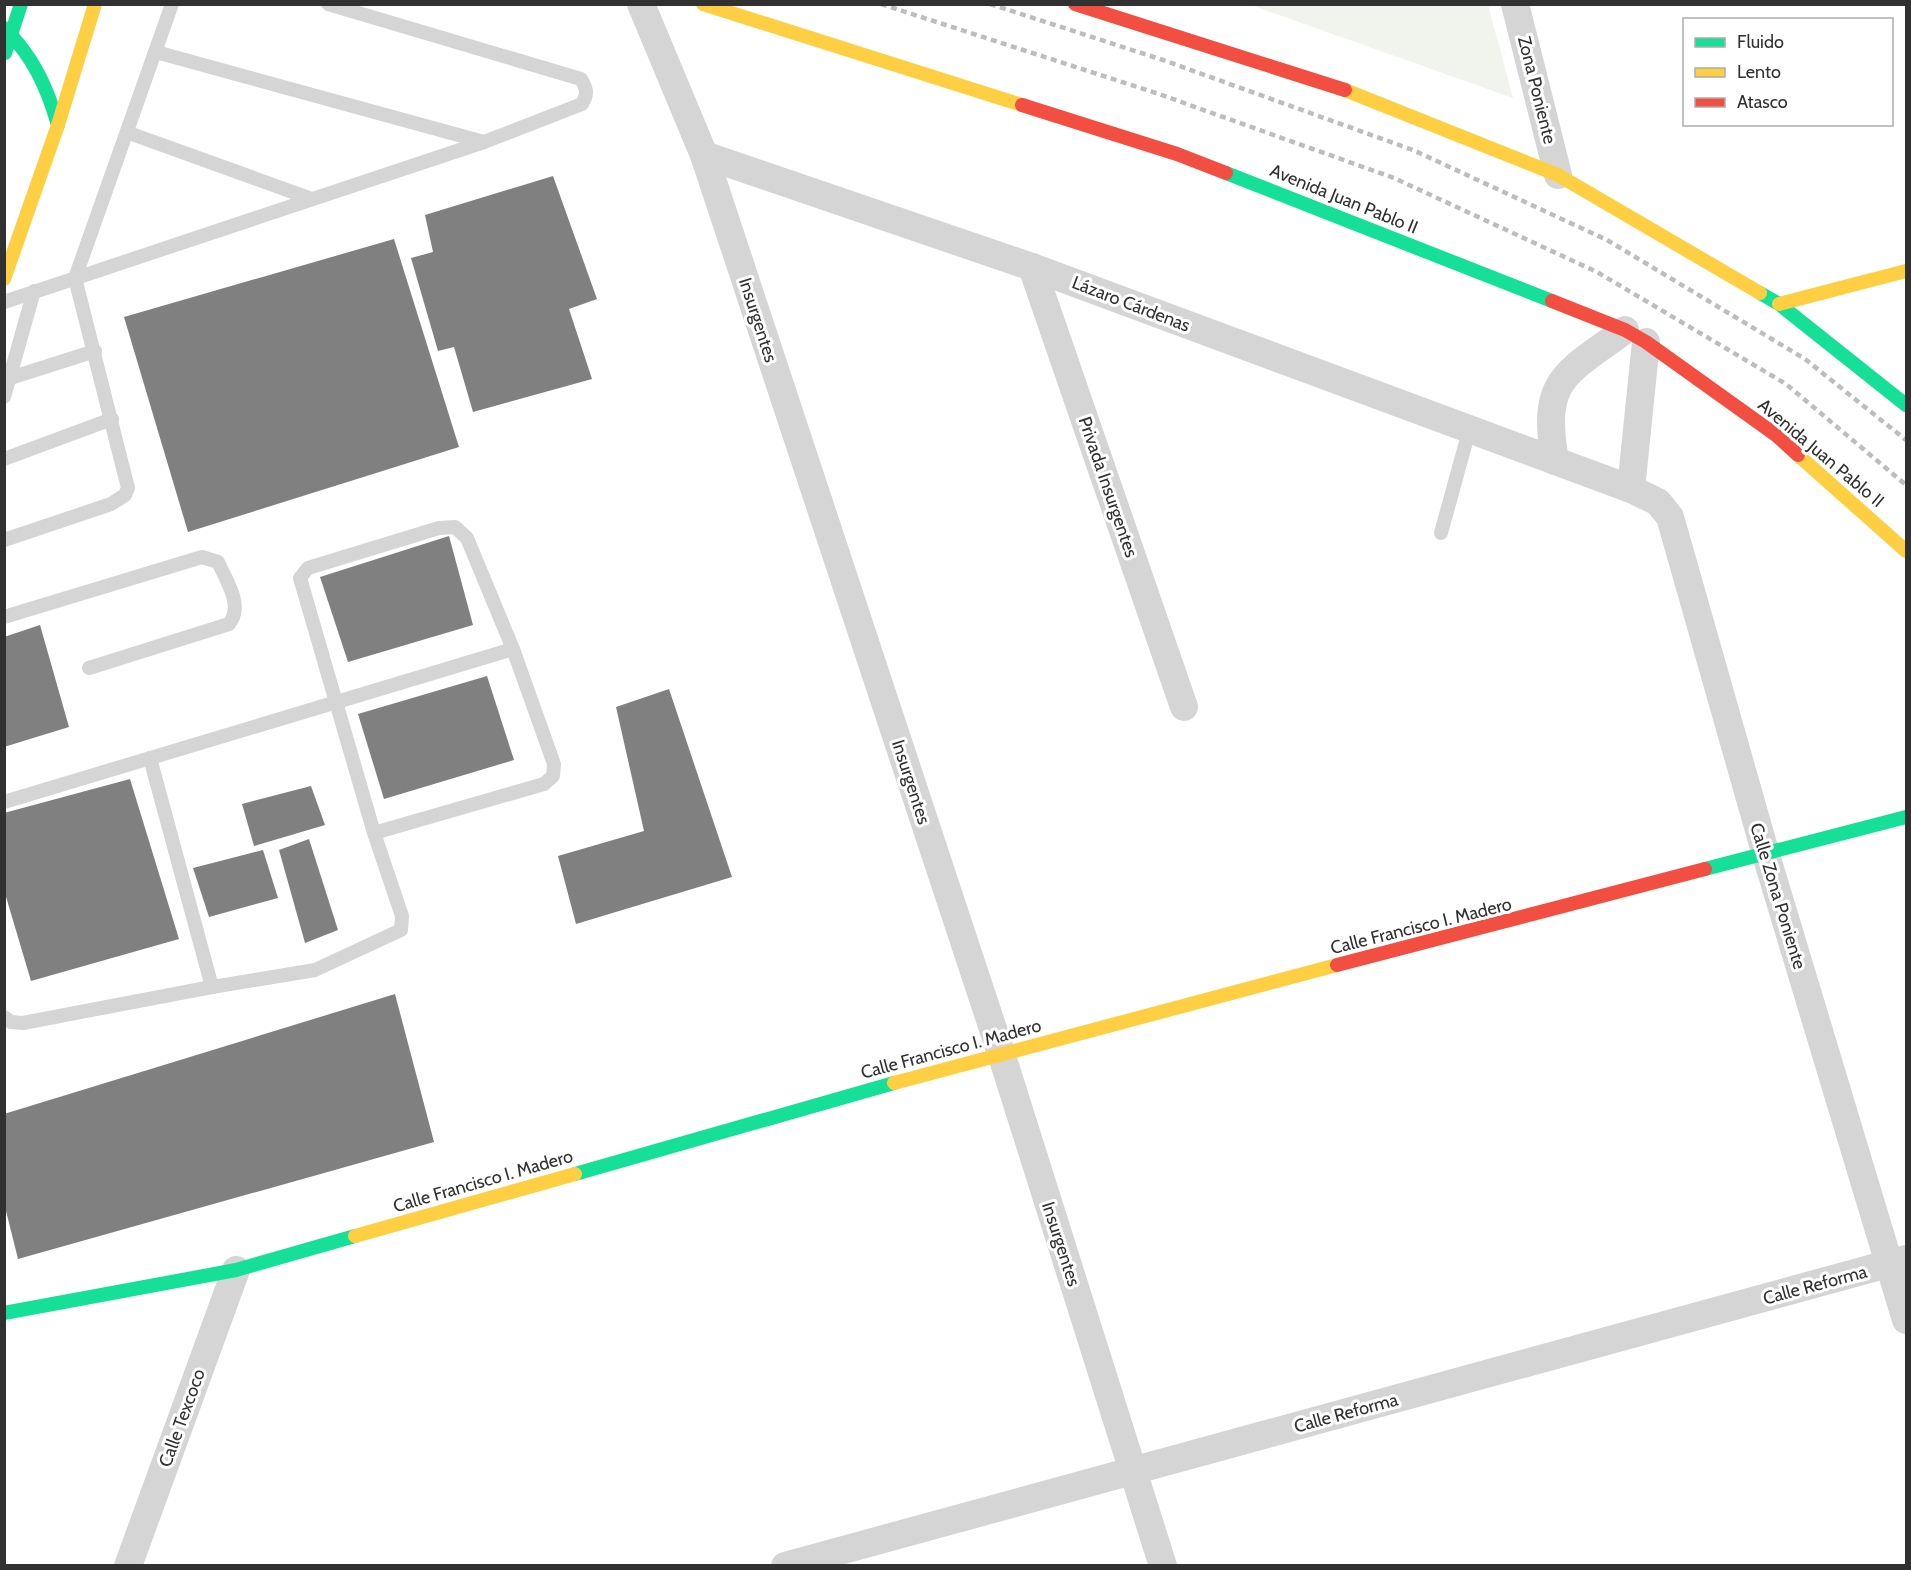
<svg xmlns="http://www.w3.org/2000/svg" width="1911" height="1570" viewBox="0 0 1911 1570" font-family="Cabin,sans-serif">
	<rect width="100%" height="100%" fill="#fff"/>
	<!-- green -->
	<path fill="#f1f3ed" d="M1251 5H1488L1513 98Z"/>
	<!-- building -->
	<g fill="#808080">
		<path d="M553 176 597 299 569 309 592 379 473 412 454 347 438 351 411 258 433 252 425 215Z"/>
		<path d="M394 239 459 447 188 532 124 317Z"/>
		<path d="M449 536 473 625 348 662 320 577Z"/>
		<path d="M40 625 69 727 4 747V637Z"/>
		<path d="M487 676 514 760 384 799 358 714Z"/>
		<path d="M669 689 732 877 576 924 558 856 644 831 616 707Z"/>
		<path d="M130 779 179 939 31 981 4 890V813Z"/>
		<path d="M311 786 325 825 254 846 242 804Z"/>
		<path d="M309 839 338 930 305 943 279 850Z"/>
		<path d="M263 850 278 898 209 917 193 868Z"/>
		<path d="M395 994 434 1142 18 1259 4 1203V1114Z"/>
	</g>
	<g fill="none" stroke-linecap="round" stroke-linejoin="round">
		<!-- lane -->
		<g stroke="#d5d5d5" stroke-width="14">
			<path d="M156 52 484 142"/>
			<path d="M129 133 312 199"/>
			<path d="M4 302 484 142 582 104C588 94 587 89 581 79L328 4"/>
			<path d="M4 380 95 351"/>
			<path d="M4 397 34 291"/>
			<path d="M4 459 112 419"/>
			<path d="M1441 533 1469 431"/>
			<path d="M4 540 111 504 125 495 128 488 75 278 172 4"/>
			<path d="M4 617 202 557 218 562C226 580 244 606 229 624L89 668"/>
			<path d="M4 802 513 649"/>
			<path d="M212 987 315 970 401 930 402 916 374 833 300 578 308 568 439 528 455 527 467 538 513 649 554 764 553 776 544 784 374 833"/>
			<path d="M4 1017 11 1022 23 1023 212 987 150 758"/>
		</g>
		<!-- street -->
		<g stroke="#d5d5d5" stroke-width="28">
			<path d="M641 4 704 155 1001 1053 1163 1566"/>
			<path d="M1515 4 1558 175"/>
			<path d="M704 155 1032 267 1631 489 1658 502 1670 517 1766 855 1906 1320"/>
			<path d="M1032 267 1184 707"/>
			<path d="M1555 461C1541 379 1564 375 1625 330"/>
			<path d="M1631 489 1646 342"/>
			<path d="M128 1566 236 1270"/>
			<path d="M785 1566 1906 1259"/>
		</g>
		<!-- fast -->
		<g stroke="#16e098" stroke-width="14">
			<path d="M4 28C33 56 47 87 58 125"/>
			<path d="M5 53 21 4"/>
			<path d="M1226 173 1552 301"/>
			<path d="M1760 293 1779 304 1906 405"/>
			<path d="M1705 869 1906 817"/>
			<path d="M575 1174 894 1083"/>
			<path d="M4 1313 236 1270 355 1236"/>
		</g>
		<!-- slow -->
		<g stroke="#ffcf43" stroke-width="14">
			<path d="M703 4 1022 105"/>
			<path d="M1345 90 1558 175 1760 293"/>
			<path d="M4 279 58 125 95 4"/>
			<path d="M1779 304 1906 271"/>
			<path d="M1798 455 1906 551"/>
			<path d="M894 1083 1337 965"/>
			<path d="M355 1236 575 1174"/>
		</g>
		<!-- jam -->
		<g stroke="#f24e42" stroke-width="14">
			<path d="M1075 4 1345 90"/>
			<path d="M1022 105 1177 154 1226 173"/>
			<path d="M1552 301 1625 330 1646 342 1776 435 1798 455"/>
			<path d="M1337 965 1705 869"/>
		</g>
		<!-- rail -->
		<g stroke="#bdbdbd" stroke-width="4.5" stroke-dasharray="6 4.5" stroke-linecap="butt">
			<path d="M881 4 1156 93 1394 178 1597 272 1786 384 1906 485"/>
			<path d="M990 4 1163 60 1413 150 1607 240 1805 359 1906 440"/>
		</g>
	</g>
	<g text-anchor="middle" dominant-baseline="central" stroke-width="6" stroke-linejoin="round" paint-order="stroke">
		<!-- street labels -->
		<g font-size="18" fill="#313131" stroke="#fff">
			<text transform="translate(1537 90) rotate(76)">Zona Poniente</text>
			<text transform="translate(1344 199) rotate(22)">Avenida Juan Pablo II</text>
			<text transform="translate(1131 304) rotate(21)">Lázaro Cárdenas</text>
			<text transform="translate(758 320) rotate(72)">Insurgentes</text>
			<text transform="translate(1821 453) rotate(40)">Avenida Juan Pablo II</text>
			<text transform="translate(1108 487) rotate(71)">Privada Insurgentes</text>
			<text transform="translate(911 782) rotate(72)">Insurgentes</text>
			<text transform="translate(1778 896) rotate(73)">Calle Zona Poniente</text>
			<text transform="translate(1421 926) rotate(-14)">Calle Francisco I. Madero</text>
			<text transform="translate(951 1049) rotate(-15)">Calle Francisco I. Madero</text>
			<text transform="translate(483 1181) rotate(-16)">Calle Francisco I. Madero</text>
			<text transform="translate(1061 1244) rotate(72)">Insurgentes</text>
			<text transform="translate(1815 1285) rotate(-15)">Calle Reforma</text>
			<text transform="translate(1346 1413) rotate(-15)">Calle Reforma</text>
			<text transform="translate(182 1418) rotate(-70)">Calle Texcoco</text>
		</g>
	</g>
	<!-- border -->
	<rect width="1911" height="1570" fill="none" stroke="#313131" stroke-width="12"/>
	<!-- legend -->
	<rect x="1683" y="18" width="210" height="108" fill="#ffffff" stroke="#adadad" stroke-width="1.5"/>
	<rect x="1695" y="38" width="30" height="9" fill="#16e098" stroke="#adadad" stroke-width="1.5"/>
	<text x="1737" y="48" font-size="18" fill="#313131">Fluido</text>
	<rect x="1695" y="68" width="30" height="9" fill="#ffcf43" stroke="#adadad" stroke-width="1.5"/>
	<text x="1737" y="78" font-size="18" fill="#313131">Lento</text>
	<rect x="1695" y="98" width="30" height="9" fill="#f24e42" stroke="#adadad" stroke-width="1.5"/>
	<text x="1737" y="108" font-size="18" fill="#313131">Atasco</text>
</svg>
